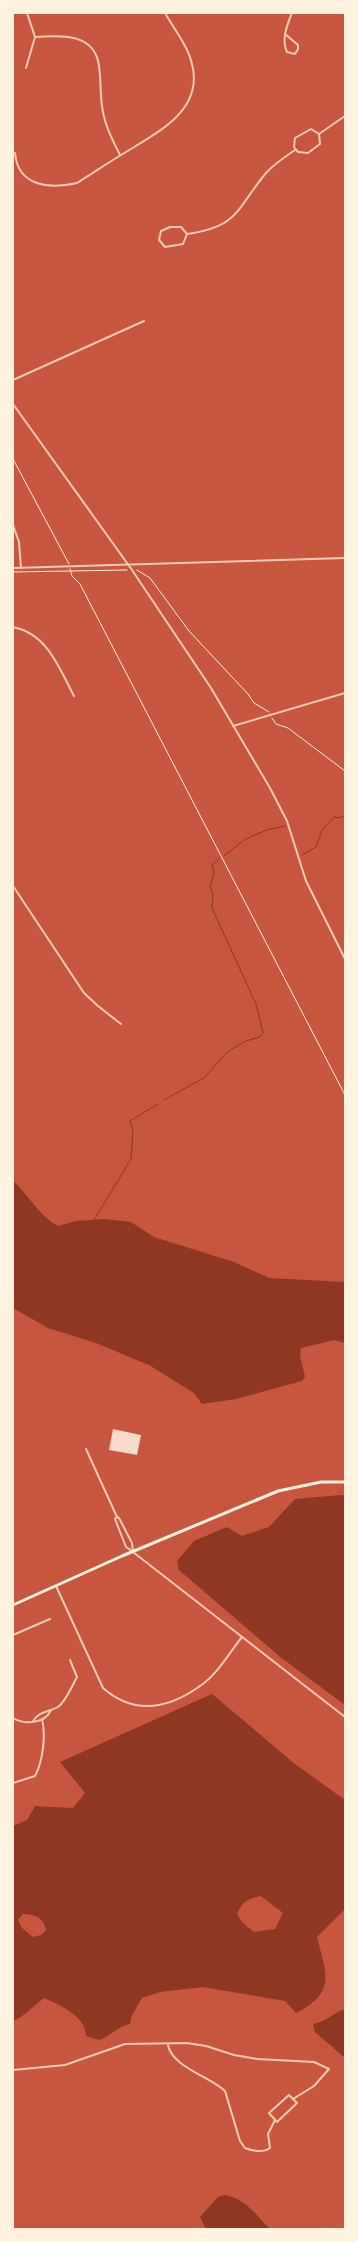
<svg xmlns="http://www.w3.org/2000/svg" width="358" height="2242" viewBox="0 0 358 2242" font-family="Lato,sans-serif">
	<rect width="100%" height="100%" fill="#c8553d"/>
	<!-- water -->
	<g fill="#8f3625" fill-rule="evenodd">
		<path d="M13 1181C29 1195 39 1216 58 1226L76 1221 104 1219 131 1222 154 1237 234 1262 269 1278 345 1282V1343L334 1340 301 1348 300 1356 305 1377 302 1381 236 1399 202 1404 194 1393 149 1365 96 1343 48 1328 13 1308Z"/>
		<path d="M341 1495 345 1496V1705L279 1656 179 1570 177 1561 194 1541 227 1527 242 1536 269 1527 295 1499Z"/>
		<path d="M212 1694 295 1764 345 1800V1909L317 1937C326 1974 337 1992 296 2013L285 2001 203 1987 160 1992 142 1998 131 2017 130 2024C116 2028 112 2035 99 2040L86 2036C86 2016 60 2005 44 1998L21 2017 13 2021V1826L27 1820 35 1806 73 1808 85 1793 60 1762ZM261 1896 283 1913 275 1929 254 1932 242 1922 237 1914C242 1902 248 1898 261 1896ZM23 1914C35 1914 44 1918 46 1930L41 1935 33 1937 22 1928 18 1920Z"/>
		<path d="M345 2009V2058L315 2032 313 2024C326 2022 333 2013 345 2009Z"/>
		<path d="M224 2195C244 2197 257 2216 270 2229H206L200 2217 218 2197Z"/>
	</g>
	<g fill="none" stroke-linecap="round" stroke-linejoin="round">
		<!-- stream -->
		<g stroke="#8f3625" stroke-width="1">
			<path d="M302 855 316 847 322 830 334 817 340 818 345 815"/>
			<path d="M224 856 244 840 266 830 285 826"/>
			<path d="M164 1100 204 1078 227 1052 246 1041 260 1037 263 1033 256 1004 212 908 213 896 210 886 214 873 212 865 219 859"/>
			<path d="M94 1220 131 1159 133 1130 130 1121 158 1104"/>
		</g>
	</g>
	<!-- building -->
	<path fill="#f7dbc8" d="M113 1429 141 1435 137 1455 109 1450Z"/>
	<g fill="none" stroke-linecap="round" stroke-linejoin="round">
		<!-- path -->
		<g stroke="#fff3e0" stroke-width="1">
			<path d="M13 459 69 564"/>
			<path d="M70 569 72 576 80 584 345 1095"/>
			<path d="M137 570 150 578 189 631 248 694 254 703 269 712"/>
			<path d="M13 572 127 570"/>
			<path d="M272 718 276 724 288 728 345 771"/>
		</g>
		<!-- minor -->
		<g stroke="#f1ccb7" stroke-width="2">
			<path d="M285 34 298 45V49L295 54 287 52C281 40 287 25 292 13"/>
			<path d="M35 37C61 35 95 33 99 66 101 79 100 93 102 106 104 124 112 139 120 155"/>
			<path d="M26 68 35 37 27 13"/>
			<path d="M311 129 319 134 320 144 308 153 298 152 294 147 295 138Z"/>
			<path d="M319 134 345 116"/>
			<path d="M15 153C18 187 50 189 77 183 93 173 109 162 126 152 158 132 204 110 192 64 188 46 174 29 165 13"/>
			<path d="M187 234 183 244 165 247 159 240 161 231 170 227H181L187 234C239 227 236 209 266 173 274 164 285 157 295 150"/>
			<path d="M13 380 144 321"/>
			<path d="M13 525 19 542 21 568"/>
			<path d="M13 627C48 634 59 668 74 696"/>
			<path d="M233 726 345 693"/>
			<path d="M13 886 84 993 98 1006 121 1024"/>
			<path d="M86 1449 117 1517 119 1518 132 1543 133 1552"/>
			<path d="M117 1517 115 1519 126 1547 132 1551"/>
			<path d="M56 1586 103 1688C134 1715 168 1709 200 1686 217 1675 229 1653 242 1637"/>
			<path d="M13 1635 50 1619"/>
			<path d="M13 1718C24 1725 45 1724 51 1710"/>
			<path d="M33 1721C39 1711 49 1712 58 1707 66 1701 72 1686 77 1677L70 1660"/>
			<path d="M13 1783 35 1776C43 1761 46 1735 42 1719"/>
			<path d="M168 2045C172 2067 211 2077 225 2091L240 2141 245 2148C253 2151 263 2153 270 2148L268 2134 275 2120"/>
			<path d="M13 2070 65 2065 125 2044 187 2043 206 2046 234 2055 257 2059 314 2062 329 2069 314 2086 293 2099"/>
			<path d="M289 2095 297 2103 277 2122 269 2113Z"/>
		</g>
		<!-- tertiary -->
		<g stroke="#f1ccb7" stroke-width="2">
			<path d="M13 404 132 570 211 688 270 788 287 821 306 881 345 959"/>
			<path d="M13 568 345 558"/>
			<path d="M133 1552 345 1717"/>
		</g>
		<!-- primary -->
		<path stroke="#fff3e0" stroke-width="3" d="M13 1605 122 1556 278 1491 321 1482H345"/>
	</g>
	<!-- border -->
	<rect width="358" height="2242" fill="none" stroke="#fff3e0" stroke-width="28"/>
</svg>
